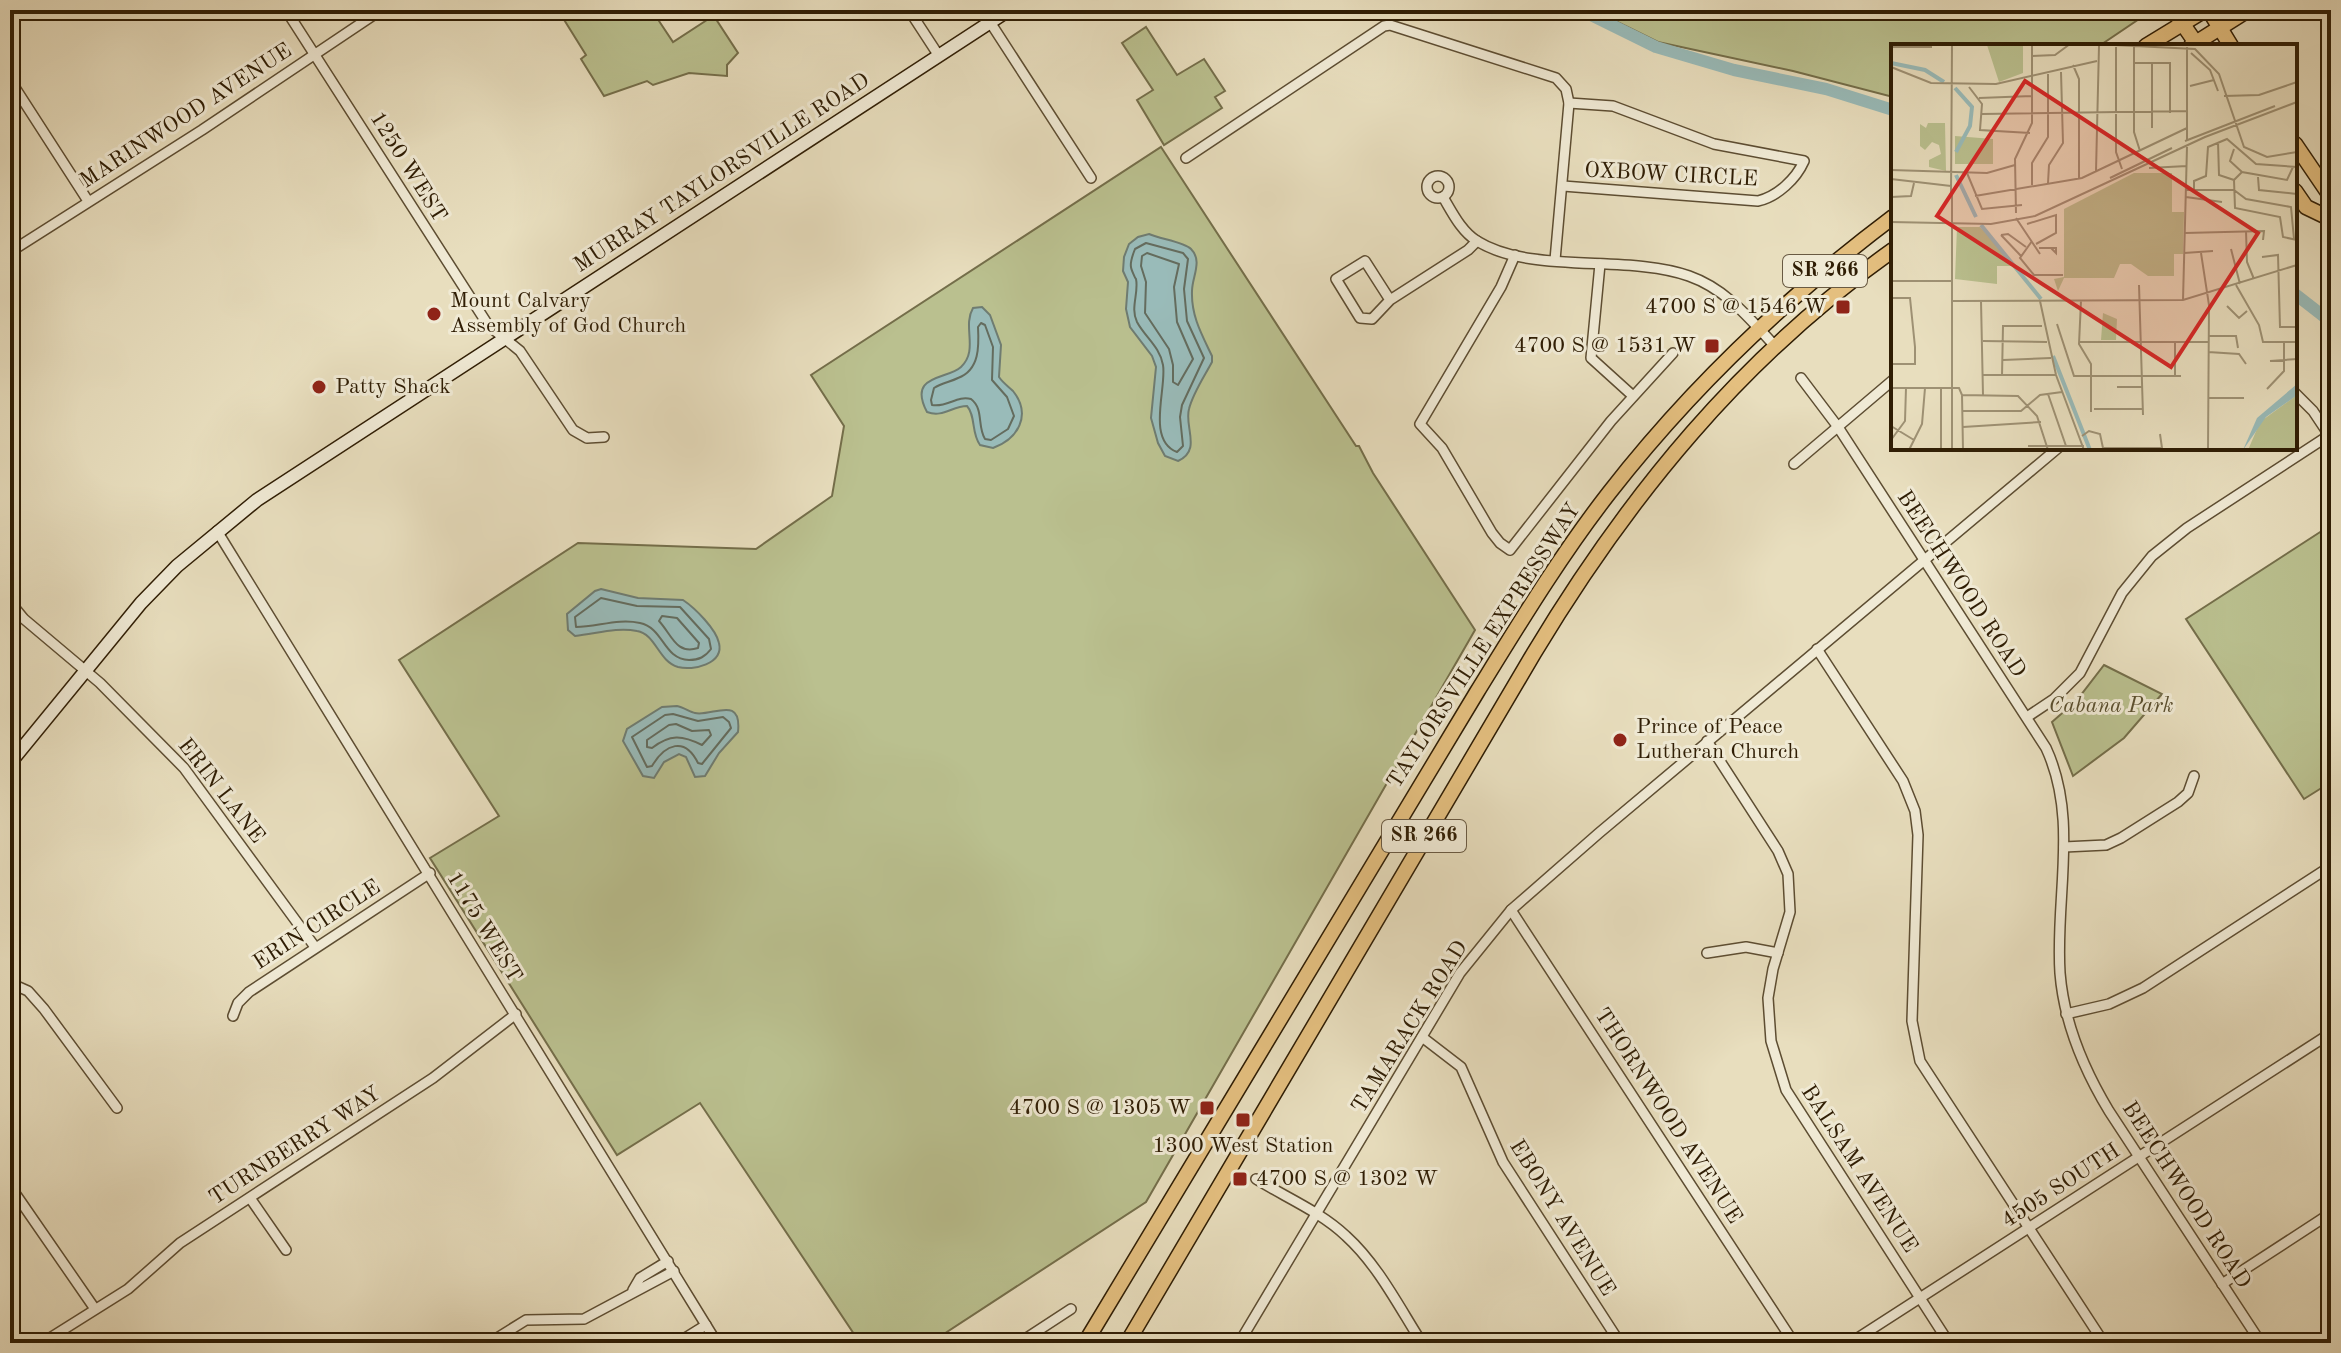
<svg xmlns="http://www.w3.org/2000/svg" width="2341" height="1353" viewBox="0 0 2341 1353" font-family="'Old Standard TT',serif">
	<rect width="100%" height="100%" fill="#e8debe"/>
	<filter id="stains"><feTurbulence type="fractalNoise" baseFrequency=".0025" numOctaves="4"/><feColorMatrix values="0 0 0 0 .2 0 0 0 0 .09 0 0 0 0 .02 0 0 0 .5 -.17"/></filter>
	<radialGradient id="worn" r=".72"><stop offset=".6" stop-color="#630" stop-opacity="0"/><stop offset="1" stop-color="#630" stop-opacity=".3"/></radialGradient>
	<!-- green -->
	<g fill="#bac08f" stroke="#746e4a" stroke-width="2">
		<path d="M558 10H671L659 21 673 42 710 18 706 10H710L738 53 727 65V76L689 73 653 85 647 81 604 96 581 59 586 55Z"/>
		<path d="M1593 10H2146L2148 13 2099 46H1893V97L1793 71 1658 42Z"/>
		<path d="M1146 27 1177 75 1204 59 1225 91 1215 97 1222 108 1164 145 1137 100 1153 90 1122 43Z"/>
		<path d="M1161 147 1356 446H1359L1373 473 1475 630 1146 1202 930 1343H860L700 1103 617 1155 430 858 499 816 399 660 578 543 756 549 832 496 844 426 811 375Z"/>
		<path d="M2331 525V782L2304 799 2186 619Z"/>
		<path d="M2104 665 2162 694 2124 738 2073 776 2052 722 2077 700Z"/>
	</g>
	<!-- water -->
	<g fill="#99bbb9" stroke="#6f7c71" stroke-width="2">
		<path d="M1149 234C1160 239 1184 242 1191 249 1203 261 1192 277 1192 291 1191 316 1202 335 1212 356V362C1204 377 1193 393 1189 409 1184 427 1202 450 1178 461L1165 456 1158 443 1151 418 1156 367 1152 356 1130 327 1126 309 1128 282 1123 271 1124 257 1129 244 1138 237Z"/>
		<path d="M982 307 990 315 1001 345 999 377C1003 383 1008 386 1013 391 1032 415 1018 439 993 448L980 445C971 433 976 416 967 406 952 406 943 418 927 412 907 374 947 380 961 367 979 350 962 327 973 308Z"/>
		<path d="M601 589 638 598 683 600C695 608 716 629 719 643 724 664 693 671 678 667 658 661 656 634 637 631 616 627 596 634 575 636L568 630 567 614 595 591Z"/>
		<path d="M677 706C683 707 690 712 695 713 712 717 742 694 738 732L719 753 705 776 695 777 686 757 679 754 664 762 654 778 643 776 623 741 627 729 662 707Z"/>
	</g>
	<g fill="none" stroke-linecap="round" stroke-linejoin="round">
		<!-- shore -->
		<g stroke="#646c5e" stroke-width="2">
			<path d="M1146 243 1183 253 1188 259 1184 289 1187 321 1204 358 1182 405 1180 417 1183 446 1177 452C1146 440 1167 388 1163 365 1160 347 1145 337 1137 322 1130 308 1139 293 1136 279 1135 278 1131 269 1131 267 1130 262 1133 254 1135 249Z"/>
			<path d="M1147 253 1179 264 1174 287 1177 322 1193 359 1178 385 1173 382V365L1169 349 1145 313 1146 282 1141 266 1142 256Z"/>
			<path d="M981 323 985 325 993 347 992 380 1007 397 1014 416 1008 429 991 440 985 439C977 426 984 409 971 399 957 395 947 408 932 405L931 400 934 388C942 383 950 382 958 378 980 370 979 345 978 327Z"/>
			<path d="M601 598 637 606 680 607 709 639 711 649C705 657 699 660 689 660 663 659 664 628 640 623 618 618 597 627 576 627L575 617Z"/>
			<path d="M662 616 677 618 699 643 698 648C676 655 672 635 659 621Z"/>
			<path d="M673 714 698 721 723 717 729 722 731 728 702 764 698 763C685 736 665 744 652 766L647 767 632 737 665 715Z"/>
			<path d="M676 724 692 731 709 730 711 735 702 745C682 735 670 734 652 748L647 747V740L669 725Z"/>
		</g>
		<!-- canal -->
		<g stroke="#99bbb9" stroke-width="12">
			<path d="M1581 10 1656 47 1734 70 1826 89 1893 110"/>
			<path d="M2295 294 2331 322"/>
		</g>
		<!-- street casing -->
		<g stroke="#5d4d32" stroke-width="12">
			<g id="street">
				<path d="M286 10 488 325 520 351 573 430 587 438 604 437"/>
				<path d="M909 10 939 56"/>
				<path d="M990 22 1091 178"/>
				<path d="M10 80 88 201"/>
				<path d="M1186 158 1384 26 1390 25 1556 78 1566 89 1569 103 1555 260"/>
				<circle cx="1438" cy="187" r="11"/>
				<path d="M1563 186 1758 201C1778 196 1796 179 1804 161L1714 144 1613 106 1569 103"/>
				<path d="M1443 197C1452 212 1461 231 1477 241 1532 275 1628 254 1689 276 1726 289 1749 318 1774 345"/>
				<path d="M10 252 202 130 381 10"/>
				<path d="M1515 255 1501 287 1420 424 1442 448 1492 533 1500 543 1510 550 1611 421 1673 353"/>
				<path d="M1600 264 1591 358 1633 396"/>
				<path d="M1390 300 1365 261 1336 279 1360 318 1372 319 1390 300 1468 250 1477 241"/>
				<path d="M1801 378 1838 427 2046 748C2079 819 2055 897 2060 973 2064 1023 2083 1068 2109 1111L2261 1343"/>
				<path d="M2295 393 2313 411 2329 435"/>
				<path d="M1794 464 1893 380"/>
				<path d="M217 531 717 1343"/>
				<path d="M10 602 24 619 100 683 184 768 315 947"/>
				<path d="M1817 649 1903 781 1915 811 1918 835 1912 1021 1920 1061 2104 1343"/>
				<path d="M2027 717 2054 699 2080 673 2122 593 2152 556 2187 528 2331 434"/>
				<path d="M1707 741 1778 851 1788 874 1790 912 1773 969 1768 998 1771 1041 1786 1090 1949 1343"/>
				<path d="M2064 847 2106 845 2121 838 2178 802 2188 793 2194 776"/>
				<path d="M1511 910 1794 1343"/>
				<path d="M1707 953 1746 947 1778 953"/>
				<path d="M10 983 28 991 44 1009 117 1108"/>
				<path d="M2066 1014 2109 1004 2143 988 2331 866"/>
				<path d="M233 1016 238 1003 249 992 430 873"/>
				<path d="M1422 1037 1461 1067 1503 1162 1620 1343"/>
				<path d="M1256 1179C1285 1197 1321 1212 1346 1236 1378 1265 1399 1307 1422 1343"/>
				<path d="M10 1186 95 1309"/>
				<path d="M250 1198 286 1250"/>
				<path d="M2222 1284 2331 1213"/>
				<path d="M633 1290 640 1278 668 1261"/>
				<path d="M42 1343 128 1289 180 1243 433 1078 516 1014"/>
				<path d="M489 1343 526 1320 584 1319 674 1271"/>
				<path d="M677 1343 706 1325"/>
				<path d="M1019 1343 1071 1309"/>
				<path d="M1239 1343 1460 973 1511 910 1599 833 2058 448"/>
				<path d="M1850 1343 2331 1033"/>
			</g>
		</g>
		<!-- secondary casing -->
		<g stroke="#2f1d04" stroke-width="15">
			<path id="secondary" d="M10 763 141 603 177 566 257 500 1009 10"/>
		</g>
		<!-- primary casing -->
		<g stroke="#2f1d04" stroke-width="17">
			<g id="primary">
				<path d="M2173 10 2198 46"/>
				<path d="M2209 10 2231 46"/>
				<path d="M2146 46 2205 10"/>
				<path d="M2191 46 2248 10"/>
				<path d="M2295 144 2329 194 2331 204"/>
				<path d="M2295 191 2306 207 2331 219"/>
				<path d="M1085 1343 1477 692C1519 624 1560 556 1609 493 1690 389 1788 296 1893 217"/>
				<path d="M1127 1343 1534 653C1629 495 1742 357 1893 250"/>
			</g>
		</g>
		<!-- street -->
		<use href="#street" stroke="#f0ead5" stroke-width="9"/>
		<!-- secondary -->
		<use href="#secondary" stroke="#f0ead5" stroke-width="12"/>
		<!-- primary -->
		<use href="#primary" stroke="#e4bf7f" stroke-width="14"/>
	</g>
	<!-- markers -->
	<g fill="#8f2418" stroke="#f0ead5" stroke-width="3">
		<rect x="1835" y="299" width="16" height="16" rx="4"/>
		<circle cx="434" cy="314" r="8"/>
		<rect x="1704" y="338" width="16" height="16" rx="4"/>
		<circle cx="319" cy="387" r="8"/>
		<circle cx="1620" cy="740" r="8"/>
		<rect x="1199" y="1100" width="16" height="16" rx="4"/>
		<rect x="1235" y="1112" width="16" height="16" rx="4"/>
		<rect x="1232" y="1171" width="16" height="16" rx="4"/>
	</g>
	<g text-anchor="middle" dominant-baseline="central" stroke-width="6" stroke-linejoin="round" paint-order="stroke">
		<!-- shield labels -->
		<g fill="#f0ead5" stroke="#695a43" stroke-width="2">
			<rect x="1783" y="255" width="84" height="32" rx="6"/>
			<rect x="1382" y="820" width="84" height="32" rx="6"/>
		</g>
		<g font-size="20" font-weight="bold" fill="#2f1d04">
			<text x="1825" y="271">SR 266</text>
			<text x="1424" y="836">SR 266</text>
		</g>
		<!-- street labels -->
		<g font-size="22" fill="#2f1d04" stroke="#f0ead5">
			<text transform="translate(186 116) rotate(-33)">MARINWOOD AVENUE</text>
			<text transform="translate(408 167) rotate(58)">1250 WEST</text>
			<text transform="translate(722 173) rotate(-33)">MURRAY TAYLORSVILLE ROAD</text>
			<text transform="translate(1671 175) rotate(3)">OXBOW CIRCLE</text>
			<text transform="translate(1961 584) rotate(57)">BEECHWOOD ROAD</text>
			<text transform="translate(1484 646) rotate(-57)">TAYLORSVILLE EXPRESSWAY</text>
			<text transform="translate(221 791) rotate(52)">ERIN LANE</text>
			<text transform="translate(317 925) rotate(-33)">ERIN CIRCLE</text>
			<text transform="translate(484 927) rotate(59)">1175 WEST</text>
			<text transform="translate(1410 1027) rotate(-58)">TAMARACK ROAD</text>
			<text transform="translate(1668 1116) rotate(57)">THORNWOOD AVENUE</text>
			<text transform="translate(295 1146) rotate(-33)">TURNBERRY WAY</text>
			<text transform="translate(1859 1169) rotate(57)">BALSAM AVENUE</text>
			<text transform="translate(2061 1186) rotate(-33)">4505 SOUTH</text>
			<text transform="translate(2186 1195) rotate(57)">BEECHWOOD ROAD</text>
			<text transform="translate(1562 1218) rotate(58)">EBONY AVENUE</text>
		</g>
		<!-- poi labels -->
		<g font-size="22" fill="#2f1d04" stroke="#f0ead5" text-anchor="start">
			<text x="450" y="301">Mount Calvary<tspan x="450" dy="25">Assembly of God Church</tspan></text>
			<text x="1827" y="307" text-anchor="end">4700 S @ 1546 W</text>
			<text x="1696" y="346" text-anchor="end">4700 S @ 1531 W</text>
			<text x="335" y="387">Patty Shack</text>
			<text x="1636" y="727">Prince of Peace<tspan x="1636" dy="25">Lutheran Church</tspan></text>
			<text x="1191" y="1108" text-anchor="end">4700 S @ 1305 W</text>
			<text x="1243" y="1146" text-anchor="middle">1300 West Station</text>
			<text x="1256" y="1179">4700 S @ 1302 W</text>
		</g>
		<!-- park labels -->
		<g font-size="22" font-style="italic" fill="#594e2e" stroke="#f0ead5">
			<text x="2111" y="706">Cabana Park</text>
		</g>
	</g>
	<!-- overview -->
	<g transform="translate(1891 44)">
		<rect width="406" height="406" fill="#e8debe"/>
		<path d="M132 0V29L108 38 96 1ZM37 79H54L55 127 38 123V116L50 110 48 101 41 98 34 106 29 102V80L35 84ZM64 92 102 95V120H64ZM243 129H281V168H293L292 210H283V232H257L240 220H229L223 234H173L167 247 163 235 173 233V165ZM66 183H89L117 212 123 222H106V240L64 235ZM212 269 226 275 225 296H210ZM406 351V406H357L369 378Z" fill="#bac08f"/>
		<path d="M406 340 405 352 375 373 352 406 366 374Z" fill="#99bbb9"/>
		<path fill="none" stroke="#99bbb9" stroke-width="4" d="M0 19 34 26 53 38M64 44 81 63 79 82 65 108M65 131 85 173M90 181 150 255M162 312 199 406"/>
		<path fill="none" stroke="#9e9174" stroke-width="2" d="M203 0 304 5 328 30 353 103 376 113 406 108M225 0V108L231 125M0 3H41M243 3V88L249 107M296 3V96M300 9 319 26 327 47M141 12 164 11 179 0M243 19H279V69M261 19V84M182 21 188 35V134M0 23 40 39 105 40 206 17M299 42 323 36M78 43 91 60 89 86 139 89M333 52 368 51 406 38M88 54 141 52M91 70 296 67M294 97 384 62M327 98 328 131 343 136M343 105 339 117 351 128 396 136 402 123M258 124 296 122M0 126 96 129 124 121M205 127 208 2M351 128 343 136 344 164 389 173 392 193 406 196M76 129 91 165 131 161M367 133 368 146 406 150M219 134 281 104M0 135 60 142M157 139 158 121 172 99 170 28M141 141V119L157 93V30M295 146H343M303 146V137L315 132 317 103 336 95 365 120 406 123M343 146 355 155 400 163 403 195M61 150V406M60 152 61 0M84 152 191 134 296 84M0 153 20 152 23 139M295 153 331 158M125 169 124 115 141 79V0M125 174 149 210M0 178 100 180 144 172 314 93 406 58M136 180 165 171V189L145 200M355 187 356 218 363 235M294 189 373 187 372 196M110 191 117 190 135 203M110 191 130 212M141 197 129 214 143 231H172M148 204H160L165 209V204H160M340 205 349 240M293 209 322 207M310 209 318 261 317 406M371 213 387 211 389 283H406M0 237H61M248 241 252 371M345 241 368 281 372 298H406M0 254H19L24 303V320H0M292 256 296 103M62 257 292 256 406 221M90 257 92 351M149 257 165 331 193 406M190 257 188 300 200 320V368M336 262 348 274 356 267M166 280 183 332H290M317 292H345L347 304M92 297 156 298M188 298H317M284 298V333M317 308 348 310 355 320M112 316 160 314M379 317 406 315M92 331H165M111 332 112 282H151M226 343H252M0 344H68L71 351 127 352 146 372 157 406M50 344V406M376 345 393 327V298M157 350 175 402M71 351 72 406M317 354H353M203 365H252M72 367H130L149 351 171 348M0 382 23 396M72 383 150 378M191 392 198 387 209 390 212 404H271L269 390M0 396 14 377 15 344M137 402H193M18 406 31 380 34 344"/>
		<path fill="#d62828" fill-opacity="0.15" stroke="#d62828" stroke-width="4" d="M134 37 367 189 280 323 46 172Z"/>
		<rect width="406" height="406" fill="none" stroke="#2f1d04" stroke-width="4"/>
	</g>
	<!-- margin -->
	<rect width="2341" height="1353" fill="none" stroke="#e8debe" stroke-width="40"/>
	<rect x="12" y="12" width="2317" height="1329" fill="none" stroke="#2f1d04" stroke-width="4"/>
	<rect x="20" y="20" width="2301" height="1313" fill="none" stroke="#2f1d04" stroke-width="2"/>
	<rect width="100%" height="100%" filter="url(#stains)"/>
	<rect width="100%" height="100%" fill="url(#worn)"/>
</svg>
